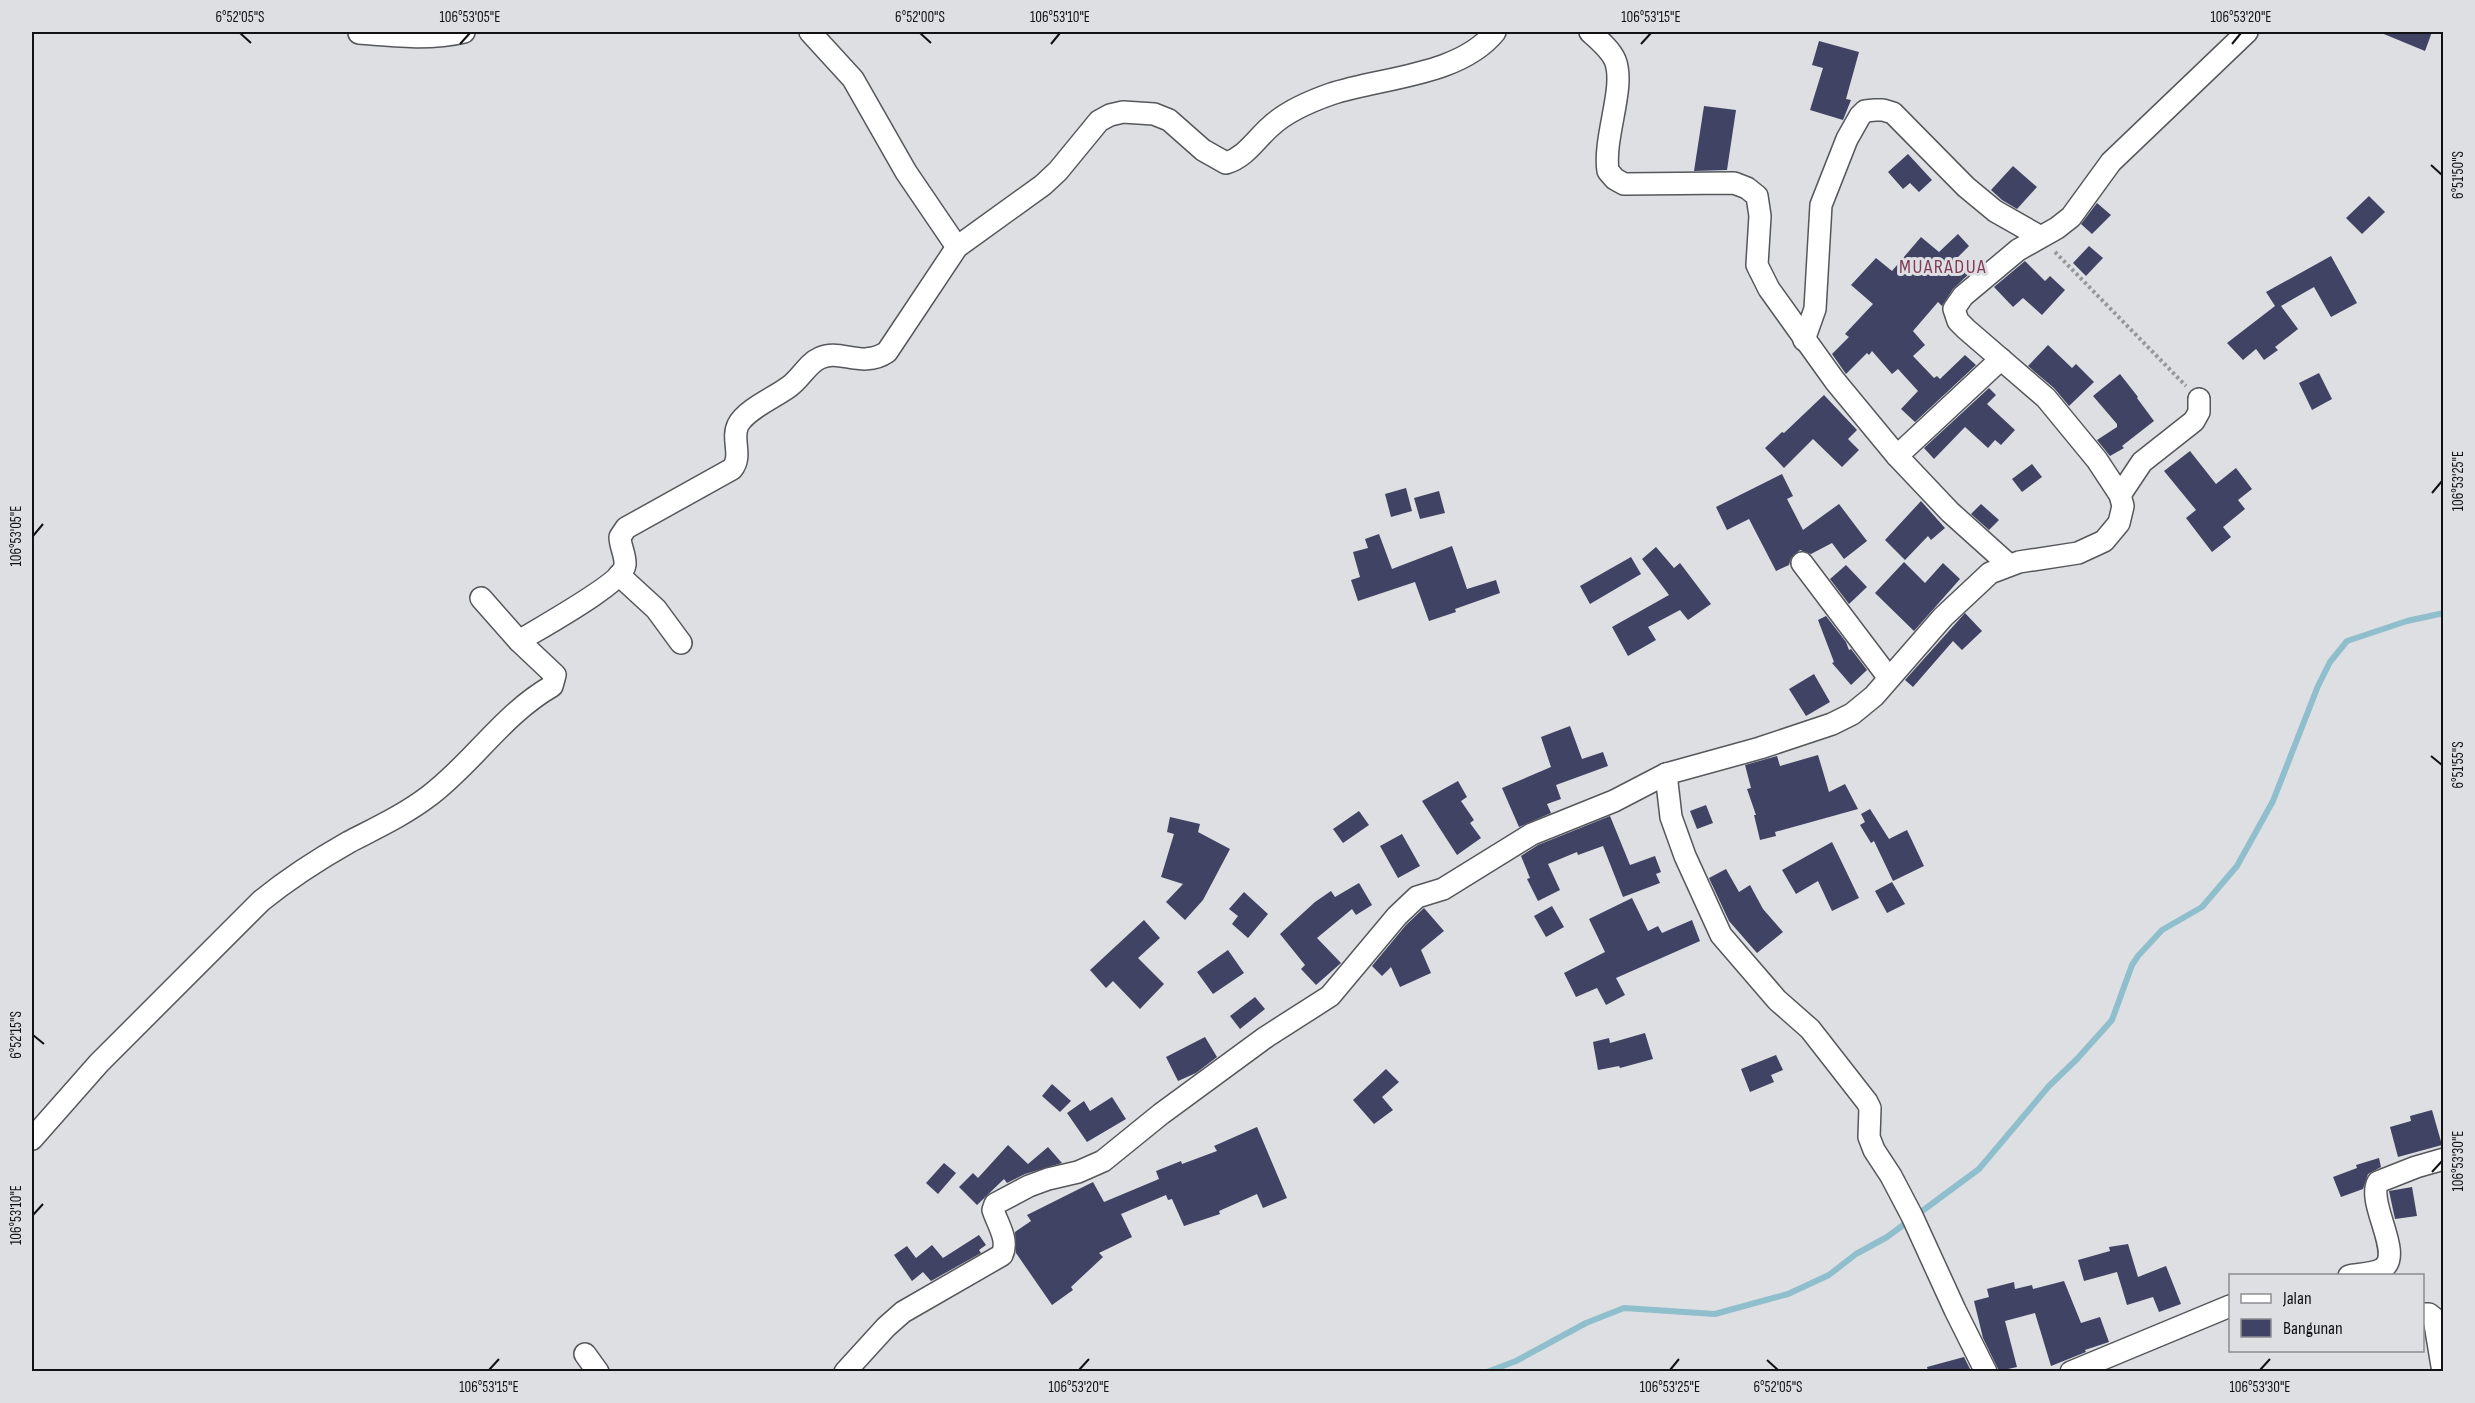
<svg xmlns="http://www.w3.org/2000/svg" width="2475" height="1403" viewBox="0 0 2475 1403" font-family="'Sofia Sans Condensed',sans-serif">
	<rect width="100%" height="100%" fill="#dddfe3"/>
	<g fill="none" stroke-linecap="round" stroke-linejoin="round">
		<!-- stream -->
		<path stroke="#8fbecc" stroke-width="6" d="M1487 1372 1516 1361 1586 1323 1624 1308 1715 1314 1788 1294 1829 1275 1856 1254 1887 1237 1979 1169 2049 1086 2077 1059 2112 1020 2132 965 2138 956 2162 930 2202 907 2237 866 2273 801 2318 686 2330 662 2347 641 2407 621 2444 613"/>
	</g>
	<!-- building -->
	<g fill="#404363">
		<path d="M2379 32H2432L2425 51Z"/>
		<path d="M1819 41 1859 52 1846 99 1851 100 1843 120 1810 110 1823 68 1812 65Z"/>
		<path d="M1704 106 1736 110 1727 170 1694 171Z"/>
		<path d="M1908 154 1932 180 1919 192 1910 183 1903 189 1888 172Z"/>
		<path d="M2013 166 2037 187 2017 209 2002 200 1991 190Z"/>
		<path d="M2369 196 2385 212 2362 234 2346 218Z"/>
		<path d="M2097 203 2111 215 2092 234 2081 224Z"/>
		<path d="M1958 234 1969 246 1958 257 1973 270 1953 289 1942 306 1938 302 1913 331 1925 345 1913 356 1934 378 1937 376 1940 379 1965 355 1976 365 1915 422 1901 409 1918 391 1898 369 1892 374 1872 351 1869 355 1867 353 1846 374 1832 354 1849 337 1845 334 1873 304 1851 285 1876 258 1892 271 1921 237 1939 252Z"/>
		<path d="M2089 246 2103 258 2086 276 2073 263Z"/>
		<path d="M2331 256 2357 303 2331 317 2314 287 2281 306 2298 329 2275 347 2278 350 2264 360 2256 349 2243 360 2227 343 2275 306 2266 292Z"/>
		<path d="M2025 261 2045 281 2050 276 2065 290 2042 315 2023 298 2013 307 1994 287Z"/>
		<path d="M2048 345 2072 368 2076 364 2094 382 2069 406 2054 388 2028 366Z"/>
		<path d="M2319 373 2332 399 2312 410 2299 383Z"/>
		<path d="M2120 374 2138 397 2137 398 2154 421 2122 446 2124 448 2110 456 2097 440 2117 427V424L2093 396Z"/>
		<path d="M1989 388 1996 395 1987 404 2015 430 2001 445 1995 440 1988 448 1965 427 1934 459 1924 448Z"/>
		<path d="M1824 395 1857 430 1848 439 1859 450 1842 467 1813 439 1784 468 1765 448 1782 432 1784 433Z"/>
		<path d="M2190 451 2216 484 2236 468 2252 489 2238 500 2245 509 2223 527 2231 537 2212 552 2186 518 2196 510 2164 471Z"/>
		<path d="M2032 464 2042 477 2022 492 2012 479Z"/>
		<path d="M1782 474 1793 496 1787 499 1803 530 1839 504 1867 541 1844 559 1832 543 1811 554 1800 550 1791 558 1789 565 1776 571 1749 519 1727 530 1716 507Z"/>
		<path d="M1406 488 1412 511 1391 517 1385 494Z"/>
		<path d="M1439 491 1445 513 1420 519 1414 498Z"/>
		<path d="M1921 501 1945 528 1931 540 1928 536 1905 560 1885 540Z"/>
		<path d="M1981 504 1999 520 1989 530 1971 514Z"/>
		<path d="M1379 534 1392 569 1452 546 1467 589 1496 580 1500 593 1455 609 1456 612 1429 621 1415 582 1358 601 1351 580 1360 577 1353 552 1368 548 1365 539Z"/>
		<path d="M1656 547 1674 568 1680 563 1711 604 1688 620 1680 610 1648 627 1656 640 1628 656 1612 627 1669 595 1642 559Z"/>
		<path d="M1631 557 1641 574 1590 604 1580 586Z"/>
		<path d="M1904 562 1925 583 1943 563 1960 579 1914 631 1875 593Z"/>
		<path d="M1846 565 1867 587 1849 604 1830 579Z"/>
		<path d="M1965 613 1982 631 1962 650 1953 641 1913 687 1905 680Z"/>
		<path d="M1826 616 1846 642 1849 650 1851 649 1867 670 1851 685 1832 663 1834 662 1818 620Z"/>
		<path d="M1814 674 1830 702 1806 716 1789 689Z"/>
		<path d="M1570 726 1582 759 1603 752 1608 766 1556 785 1561 799 1547 804 1551 813 1519 827 1502 788 1551 767 1541 737Z"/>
		<path d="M1818 755 1829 792 1845 784 1858 809 1775 832 1776 836 1760 840 1754 815H1756L1747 789 1751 788 1745 765 1777 756 1780 766Z"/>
		<path d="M1458 781 1467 797 1461 801 1474 820 1470 823 1481 838 1457 855 1422 801Z"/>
		<path d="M1706 805 1713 823 1697 829 1690 811Z"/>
		<path d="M1870 809 1889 839 1907 830 1924 866 1893 881 1874 841 1871 843 1860 825 1865 822 1861 814Z"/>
		<path d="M1359 811 1369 825 1343 843 1333 829Z"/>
		<path d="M1610 816 1630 865 1655 856 1661 872 1656 874 1660 883 1623 897 1603 846 1578 855 1577 852 1548 864 1560 890 1538 901 1527 879 1530 878 1521 856 1538 845Z"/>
		<path d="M1170 817 1200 824 1198 832 1230 849 1203 900 1185 920 1166 902 1183 884 1161 877 1174 834 1167 832Z"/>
		<path d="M1402 834 1420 866 1398 878 1380 846Z"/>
		<path d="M1832 842 1859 898 1832 911 1818 881 1796 894 1782 870Z"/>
		<path d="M1726 869 1739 892 1750 885 1763 909 1783 932 1757 953 1729 921 1709 878Z"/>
		<path d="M1892 882 1905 904 1887 913 1875 891Z"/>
		<path d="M1359 883 1372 905 1356 915 1352 909 1317 938 1341 963 1316 985 1301 969 1305 965 1280 934 1315 902 1331 891 1335 897Z"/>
		<path d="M1244 892 1268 914 1248 938 1232 924 1238 916 1229 909Z"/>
		<path d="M1632 898 1648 931 1658 926 1662 933 1692 920 1700 941 1616 978 1625 995 1606 1005 1597 988 1576 997 1564 973 1605 952 1589 919Z"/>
		<path d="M1552 906 1564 927 1546 937 1534 916Z"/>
		<path d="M1424 908 1444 931 1421 950 1431 973 1400 987 1391 967 1382 976 1372 966 1406 925Z"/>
		<path d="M1144 920 1160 938 1138 958 1164 984 1140 1009 1113 981 1106 988 1090 970Z"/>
		<path d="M1228 950 1244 973 1213 994 1197 972Z"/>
		<path d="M1255 997 1265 1009 1240 1029 1230 1016Z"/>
		<path d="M1645 1033 1653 1059 1620 1068 1619 1066 1598 1070 1593 1042 1609 1038 1610 1043Z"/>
		<path d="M1205 1037 1217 1057 1196 1073 1178 1081 1166 1057Z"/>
		<path d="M1776 1055 1783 1070 1771 1075 1774 1082 1750 1092 1741 1069Z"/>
		<path d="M1386 1069 1399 1082 1382 1097 1393 1110 1374 1124 1353 1100Z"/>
		<path d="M1052 1084 1071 1101 1060 1112 1042 1096Z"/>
		<path d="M1112 1097 1126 1119 1087 1142 1067 1113 1084 1101 1090 1111Z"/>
		<path d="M2432 1110 2442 1145 2398 1157 2390 1127 2411 1121 2410 1116Z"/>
		<path d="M1257 1127 1287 1198 1263 1208 1257 1194 1219 1211 1220 1214 1184 1226 1172 1199 1168 1200 1166 1195 1121 1214 1132 1237 1099 1253 1103 1257 1071 1287 1073 1290 1052 1305 1016 1253 1015 1232 1031 1221 1027 1215 1093 1182 1104 1202 1159 1179 1156 1171 1181 1161 1182 1164 1217 1151 1214 1146Z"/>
		<path d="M1008 1145 1028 1164 1048 1147 1062 1163 1025 1174 1007 1183 1004 1179 977 1205 959 1187 973 1173 978 1178Z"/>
		<path d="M2379 1158 2381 1167 2368 1174 2363 1189 2341 1197 2333 1177 2357 1168 2356 1165Z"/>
		<path d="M944 1163 956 1173 938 1194 926 1183Z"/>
		<path d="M2412 1187 2417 1216 2395 1219 2389 1191Z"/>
		<path d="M979 1235 986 1245 979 1250 981 1253 931 1281 923 1272 912 1281 894 1255 907 1246 916 1258 932 1245 943 1258Z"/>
		<path d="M2128 1244 2138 1277 2166 1266 2181 1304 2159 1312 2153 1297 2127 1305 2117 1272 2084 1281 2078 1260 2110 1251 2109 1247Z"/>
		<path d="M2064 1281 2081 1323 2100 1317 2109 1342 2085 1350 2086 1352 2051 1366 2035 1313 2005 1321 2017 1367 1999 1371 1983 1338 1974 1301 1989 1297 1987 1289 2014 1282 2015 1289 2032 1285 2033 1289Z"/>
		<path d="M1964 1357 1971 1371H1928L1927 1367Z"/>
	</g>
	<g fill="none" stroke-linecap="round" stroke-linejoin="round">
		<!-- minor casing -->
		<g stroke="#55575b" stroke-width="24">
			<g id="minor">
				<path d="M810 32 853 79 906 172 957 247"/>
				<path d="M1590 32C1599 40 1610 49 1615 60 1626 87 1603 137 1608 171L1615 179 1624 184 1734 183 1747 188 1757 196 1760 216 1757 265 1769 289 1835 381 1897 456 1950 512 2009 565"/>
				<path d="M359 33C394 36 430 40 464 32"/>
				<path d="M1804 340 1815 309 1821 205 1847 139 1860 116 1865 111 1875 110H1883L1893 113 1966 187 1995 211 2039 236"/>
				<path d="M1897 456 2001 359"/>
				<path d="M2120 495 2142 462 2194 421 2199 412V399"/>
				<path d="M1802 563 1889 678"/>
				<path d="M619 575 656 609 681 643"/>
				<path d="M481 598 519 641"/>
				<path d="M1666 774 1671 817 1685 856 1721 935 1777 1000 1810 1029 1867 1102 1870 1108 1869 1137 1874 1150 1891 1176 1912 1216 1955 1310 1986 1372"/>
				<path d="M32 1139 99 1063 261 901C288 879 319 859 349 842 376 828 404 815 429 796 474 762 502 715 552 686L555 675 519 641C538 629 623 583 625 565 626 556 620 546 620 537L626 528 732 469C743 456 731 439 738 425 746 409 776 397 790 386 801 378 808 363 820 358 840 348 862 369 887 352L957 247 1043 185 1058 171 1099 121 1110 115 1123 112 1154 114 1169 120 1203 150 1226 163C1246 157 1256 139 1271 126 1287 111 1311 101 1331 94 1383 77 1459 76 1495 32"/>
				<path d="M2349 1276C2359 1274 2373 1274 2382 1269 2405 1255 2366 1203 2378 1182L2416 1167 2444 1159"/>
				<path d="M2422 1314H2429L2434 1318 2443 1372"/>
				<path d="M585 1354 598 1372"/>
				<path d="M845 1372 886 1327 903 1312 1002 1255C1009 1240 998 1225 993 1210L995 1204 1029 1186 1048 1179 1078 1172 1103 1161 1161 1114 1266 1037 1330 996 1397 916 1417 897 1443 889 1532 834 1614 801 1666 774 1760 748 1832 724 1852 714 1874 696 1943 617 1990 573 2019 562 2078 553 2104 541 2119 523 2123 506 2120 495 2097 460 2046 398 1966 329 1958 321 1954 309 1963 296 2018 250 2057 228 2071 217 2111 162 2247 32"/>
				<path d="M2071 1372 2230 1306"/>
			</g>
		</g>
		<!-- path -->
		<path stroke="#96979b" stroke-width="4" stroke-dasharray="3 3" stroke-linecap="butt" d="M2055 252 2186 386"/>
		<!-- minor -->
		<use href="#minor" stroke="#fff" stroke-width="21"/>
	</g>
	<!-- ticks -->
	<path fill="none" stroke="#121214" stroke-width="2" d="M240 33 251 43M920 33 931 43M460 44 470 33M1051 44 1060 33M1641 44 1651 33M2232 44 2241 33M2431 165 2442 175M2432 493 2442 481M33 536 43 524M2431 756 2442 765M33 1035 44 1044M2432 1172 2442 1161M33 1215 43 1204M1767 1360 1778 1370M489 1370 499 1359M1079 1370 1089 1359M1670 1370 1679 1359M2260 1370 2270 1359"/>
	<g text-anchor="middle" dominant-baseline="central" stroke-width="6" stroke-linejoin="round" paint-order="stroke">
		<!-- quarter labels -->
		<g font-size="20" letter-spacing="1.5" fill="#813b53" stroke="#dddfe3">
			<text x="1943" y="267">MUARADUA</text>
		</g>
	</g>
	<!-- border -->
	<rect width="2475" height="1403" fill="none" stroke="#dddfe3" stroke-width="66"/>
	<!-- legend -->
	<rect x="2229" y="1274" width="195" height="78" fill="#dddfe3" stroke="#8c8d90" stroke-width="1.5"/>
	<rect x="2241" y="1294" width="30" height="9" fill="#ffffff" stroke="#8c8d90" stroke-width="1.5"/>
	<text x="2283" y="1304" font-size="18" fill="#121214">Jalan</text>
	<rect x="2241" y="1319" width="30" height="18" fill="#404363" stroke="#8c8d90" stroke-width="1.5"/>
	<text x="2283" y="1334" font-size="18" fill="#121214">Bangunan</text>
	<rect x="33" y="33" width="2409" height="1337" fill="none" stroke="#121214" stroke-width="2"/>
	<g font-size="15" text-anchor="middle" fill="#121214">
		<text x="240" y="22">6°52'05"S</text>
		<text x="470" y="22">106°53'05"E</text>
		<text x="920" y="22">6°52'00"S</text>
		<text x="1060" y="22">106°53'10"E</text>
		<text x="1651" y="22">106°53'15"E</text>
		<text x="2241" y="22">106°53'20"E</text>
		<text transform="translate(2458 175) rotate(-90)" y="5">6°51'50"S</text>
		<text transform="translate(2458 481) rotate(-90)" y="5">106°53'25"E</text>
		<text transform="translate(16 536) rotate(-90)" y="5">106°53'05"E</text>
		<text transform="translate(2458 765) rotate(-90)" y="5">6°51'55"S</text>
		<text transform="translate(16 1035) rotate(-90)" y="5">6°52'15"S</text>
		<text transform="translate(2458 1161) rotate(-90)" y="5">106°53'30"E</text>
		<text transform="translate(16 1215) rotate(-90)" y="5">106°53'10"E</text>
		<text x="489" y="1392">106°53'15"E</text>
		<text x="1079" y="1392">106°53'20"E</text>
		<text x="1670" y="1392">106°53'25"E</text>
		<text x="1778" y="1392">6°52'05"S</text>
		<text x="2260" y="1392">106°53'30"E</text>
	</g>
</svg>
